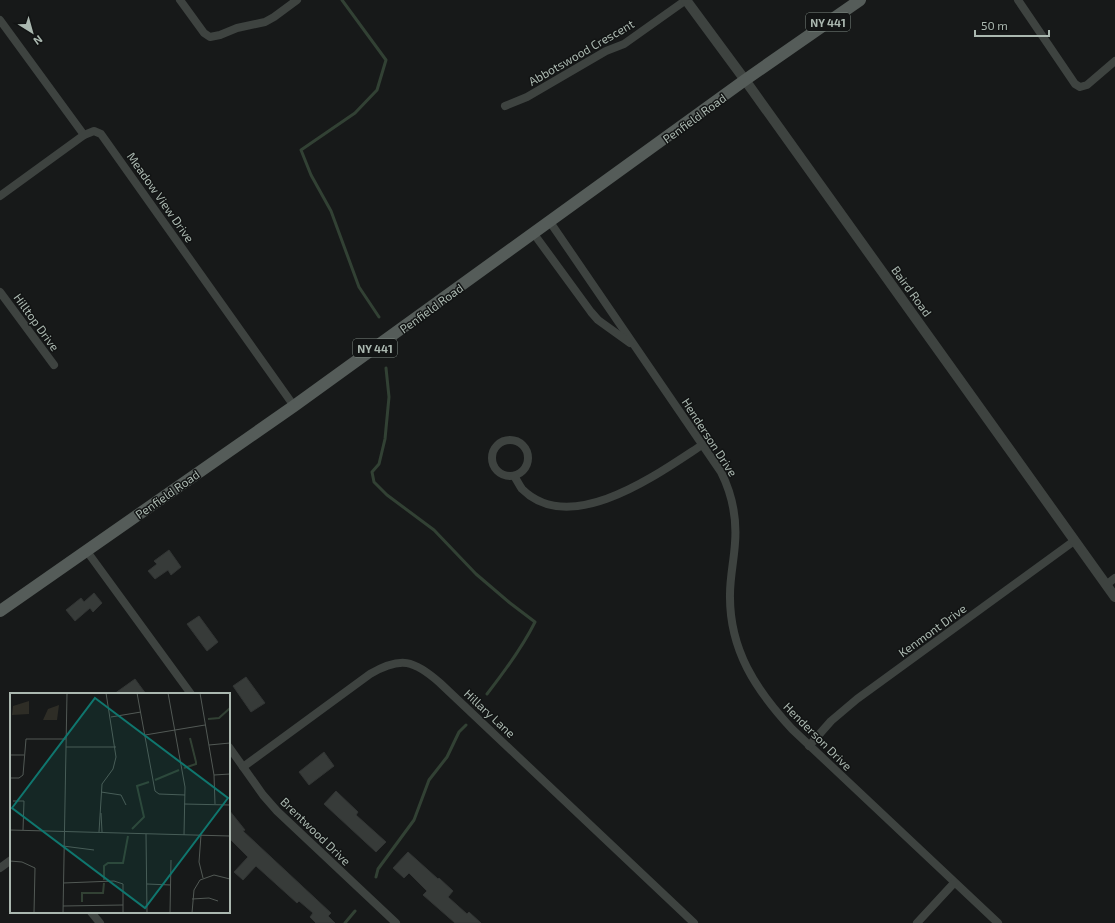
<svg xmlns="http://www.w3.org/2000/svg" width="1115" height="923" viewBox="0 0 1115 923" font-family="'Exo 2',sans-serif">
	<rect width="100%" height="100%" fill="#171919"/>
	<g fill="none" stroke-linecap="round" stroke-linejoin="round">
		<!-- stream -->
		<g stroke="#324134" stroke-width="3">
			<path d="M342 0 386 60 377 90 355 113 301 150 311 175 331 211 359 287 379 317"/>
			<path d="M386 368 389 397 385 439 379 464 372 472 374 482 387 495 434 530 476 574 510 603 535 622C522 648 505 671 487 694"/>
			<path d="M376 877 378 869 414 820 429 780 447 757 459 732 466 725"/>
			<path d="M345 923 355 911"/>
		</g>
	</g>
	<!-- building -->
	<g fill="#373b39" stroke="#323534">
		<path d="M169 550 181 567 171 575 168 570 155 579 148 571 157 564 154 561Z"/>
		<path d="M94 593 102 603 93 612 90 608 75 621 66 610 81 598 84 602Z"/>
		<path d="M199 616 218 642 207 651 187 624Z"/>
		<path d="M246 677 265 703 251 712 233 686Z"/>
		<path d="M135 679 146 694H114Z"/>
		<path d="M324 752 334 766 309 785 299 772Z"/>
		<path d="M336 791 358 812 356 815 386 842 376 852 324 804Z"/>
		<path d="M229 810 245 830 243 831 331 913 328 916 335 923H316L310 917 313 913 299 901 297 903 256 866 243 880 234 872 248 857 229 838Z"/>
		<path d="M408 852 438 879 439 878 453 891 448 897 467 914 469 912 481 923H455L423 895 427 891 409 873 404 878 393 868Z"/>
	</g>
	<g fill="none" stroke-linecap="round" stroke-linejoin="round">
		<!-- minor -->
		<g stroke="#3e4340" stroke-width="8">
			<path d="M180 0 204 33 210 37 220 35 237 28 265 22 274 17 297 0"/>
			<path d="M1018 0 1075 84 1080 87 1087 85 1115 61"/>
			<path d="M0 20 84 135"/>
			<path d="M505 106 527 97 606 51 624 44 686 0"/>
			<path d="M0 196 84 135 94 131 101 134 294 406"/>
			<path d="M550 222 721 472C732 494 737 518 735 543 734 560 730 577 730 594 729 650 756 690 792 729L998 923"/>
			<path d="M534 234 591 312 598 320 630 343"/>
			<path d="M0 292 54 365"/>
			<circle cx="510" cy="458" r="18"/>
			<path d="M514 476C517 480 519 485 522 489 571 538 659 473 702 445"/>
			<path d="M86 550 191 694"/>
			<path d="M1106 585 1115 578"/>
			<path d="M809 746 831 721 857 699 1074 541"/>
			<path d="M229 747 263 795 277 811 396 923"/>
			<path d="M243 767 370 674C401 656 414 660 440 683L694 923"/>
			<path d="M0 868 11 860"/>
			<path d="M91 912 100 923"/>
			<path d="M917 923 954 883"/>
		</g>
		<!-- tertiary -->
		<path stroke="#3e4340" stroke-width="10" d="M686 0 745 80 1115 597"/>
		<!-- primary -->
		<path stroke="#555c59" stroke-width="12" d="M0 611 294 406 745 80 860 0"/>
	</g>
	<g text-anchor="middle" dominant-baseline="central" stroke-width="3" stroke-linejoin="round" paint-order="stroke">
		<!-- shield labels -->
		<g fill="#121414" stroke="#7d8781" stroke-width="1">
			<rect x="806" y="13" width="44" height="18" rx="3"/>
			<rect x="353" y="339" width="44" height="18" rx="3"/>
		</g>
		<g font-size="11" font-weight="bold" fill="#abb8b0">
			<text x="828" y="22">NY 441</text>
			<text x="375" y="348">NY 441</text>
		</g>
		<!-- street labels -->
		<g font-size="12" fill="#abb8b0" stroke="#121414">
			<text transform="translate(581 52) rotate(-30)">Abbotswood Crescent</text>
			<text transform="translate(694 118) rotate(-36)">Penfield Road</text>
			<text transform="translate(161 197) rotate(55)">Meadow View Drive</text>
			<text transform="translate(912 291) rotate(54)">Baird Road</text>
			<text transform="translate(431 308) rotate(-36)">Penfield Road</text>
			<text transform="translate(37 322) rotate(54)">Hilltop Drive</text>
			<text transform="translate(710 437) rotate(57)">Henderson Drive</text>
			<text transform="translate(167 494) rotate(-35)">Penfield Road</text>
			<text transform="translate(932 630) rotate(-36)">Kenmont Drive</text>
			<text transform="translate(490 713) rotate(43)">Hillary Lane</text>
			<text transform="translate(818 736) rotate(45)">Henderson Drive</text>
			<text transform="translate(316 831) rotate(44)">Brentwood Drive</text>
		</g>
	</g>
	<!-- overview -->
	<g transform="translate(10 693)">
		<rect width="220" height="220" fill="#171919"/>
		<path d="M19 8V21L2 22 3 13ZM49 12 47 27H33L38 16Z" fill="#2e2d26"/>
		<path fill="none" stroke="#324134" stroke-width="2" d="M198 26 209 25 220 15M174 75 186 71V69L180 45M145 87 169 77M122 136 134 124 127 93 139 89M94 187V173L98 170H113L118 143M72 209V200H93L94 190"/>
		<path fill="none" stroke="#525955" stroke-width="1" d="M127 0 145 98 149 101 175 102M158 0 175 94 174 142M190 0 204 82 205 111M101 24 131 19M135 42 195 32M199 52 220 50M56 54H106M0 62H14M204 82 220 81M0 85H9L13 82 16 46H56M91 99 111 102 116 112M3 108H14L13 137M174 111 220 112M91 120 92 139M0 137 220 143M89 139 92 91 103 76 106 64 96 0M136 141 137 220M191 142 189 169 193 185M53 153 84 157M0 168 12 169 25 175 24 220M53 190 104 188 113 191V220M137 191 161 192M182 206 199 205 208 208M53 213 113 212M53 220 57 0M160 220 161 167M182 220 184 197 190 187 204 182 220 186"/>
		<path fill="#0f766e" fill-opacity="0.15" stroke="#0f766e" stroke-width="2" d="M85 5 218 105 135 215 2 115Z"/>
		<rect width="220" height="220" fill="none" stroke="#abb8b0" stroke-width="2"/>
	</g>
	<!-- north arrow -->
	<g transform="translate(32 32) rotate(143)" stroke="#121414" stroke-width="3" paint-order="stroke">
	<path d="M0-3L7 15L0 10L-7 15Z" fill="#abb8b0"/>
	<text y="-6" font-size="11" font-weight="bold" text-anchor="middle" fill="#abb8b0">N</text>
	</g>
	<!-- scale -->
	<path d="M975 30v6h74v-6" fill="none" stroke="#abb8b0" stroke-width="2"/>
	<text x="981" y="30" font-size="12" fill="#abb8b0" stroke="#121414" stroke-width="3" paint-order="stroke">50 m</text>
</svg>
